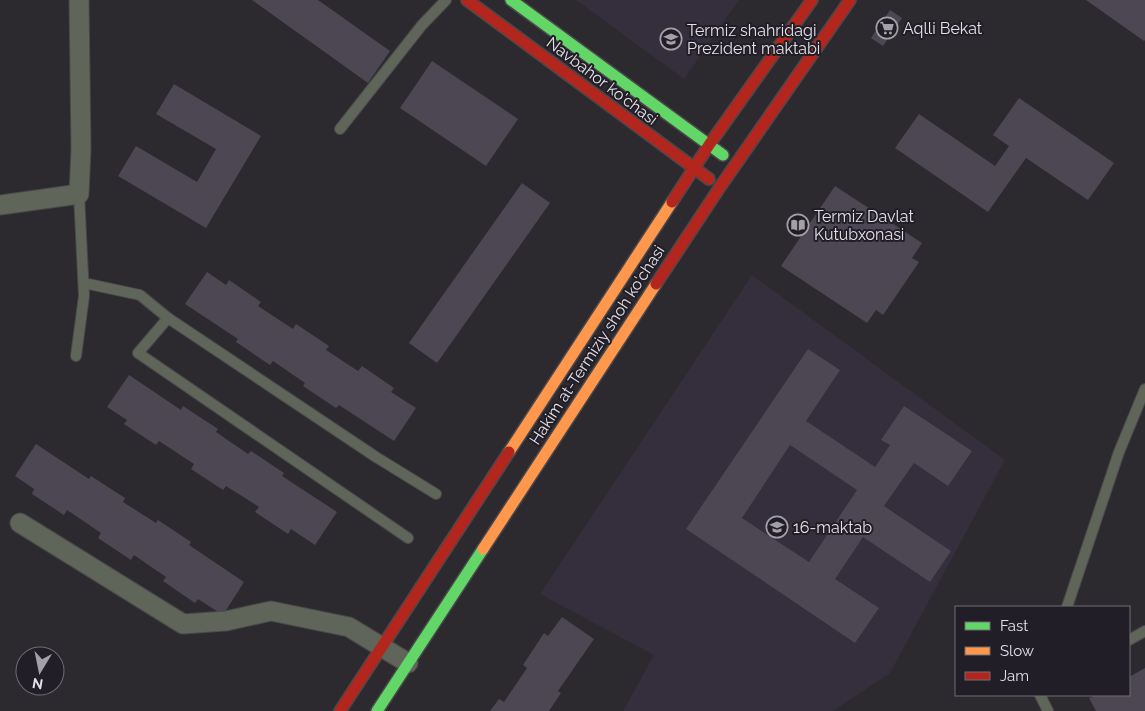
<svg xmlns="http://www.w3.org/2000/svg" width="1145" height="711" viewBox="0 0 1145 711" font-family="Raleway,sans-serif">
	<rect width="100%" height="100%" fill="#2c2a2f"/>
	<!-- built -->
	<g fill="#352e3c">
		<path d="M576 0H739L684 79Z"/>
		<path d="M752 275 1005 460 890 673 833 711H623L654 655 540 594Z"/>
	</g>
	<!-- building -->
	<g fill="#4c4753" fill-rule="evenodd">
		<path d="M252 0H318L390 51 368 83Z"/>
		<path d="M1086 0H1145V40L1144 41Z"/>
		<path d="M890 10 902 18 883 46 871 38Z"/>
		<path d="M432 61 518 119 486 166 400 108Z"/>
		<path d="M174 84 261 136 206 228 118 176 136 146 197 182 216 149 156 114Z"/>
		<path d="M1019 98 1114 163 1088 200 1026 158 988 212 895 148 919 114 995 166 1009 146 993 135Z"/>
		<path d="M522 183 550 203 437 363 409 343Z"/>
		<path d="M835 186 922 243 912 258 919 262 883 315 876 310 867 323 781 266Z"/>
		<path d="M207 272 226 285 229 280 261 302 258 306 293 329 296 324 329 346 326 350 358 371 362 366 394 388 391 392 416 408 394 441 339 405 336 408 303 386 305 383 273 361 270 365 236 342 238 339 185 304Z"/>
		<path d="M808 349 840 370 806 421 875 467 890 445 881 440 904 406 972 451 948 486 914 463 884 506 951 551 930 582 863 537 835 579 879 608 855 643 686 529ZM790 445 857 490 809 562 742 518Z"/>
		<path d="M129 375 181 410 183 406 218 429 216 432 248 454 251 451 284 473 282 476 337 512 315 545 291 529 288 534 255 512 259 507 226 486 223 490 191 469 194 464 159 441 156 445 124 424 127 420 107 407Z"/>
		<path d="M36 444 89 479 91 476 125 498 123 502 156 523 158 520 191 542 189 545 244 582 223 615 198 599 195 603 163 581 166 577 134 555 131 560 98 538 101 533 67 510 64 515 32 494 34 489 15 476Z"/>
		<path d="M562 617 594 639 558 691 561 693 549 711H490L499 699 504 702 527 668 523 665 544 633 548 636Z"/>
		<path d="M1145 668V711H1096L1089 698 1096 695H1129V677Z"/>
	</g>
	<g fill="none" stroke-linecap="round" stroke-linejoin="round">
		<!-- lane casing -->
		<g stroke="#49484b" stroke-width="12">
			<g id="lane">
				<path d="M340 129 422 25 446 0"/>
				<path d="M84 283 140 295 168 318 138 353 408 538"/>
				<path d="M168 318 376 457 436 494"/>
				<path d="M76 356 84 296 79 194"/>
				<path d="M1067 607 1119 452 1145 389"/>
				<path d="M1129 640 1145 631"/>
				<path d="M1040 695 1048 711"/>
			</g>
		</g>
		<!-- street casing -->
		<g stroke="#49484b" stroke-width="21">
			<g id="street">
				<path d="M0 205 79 194 81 149 79 0"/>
				<path d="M20 523 183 624 226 621 271 611 349 627 408 663"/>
			</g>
		</g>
		<!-- fast casing -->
		<g stroke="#49484b" stroke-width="14">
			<g id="fast">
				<path d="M511 0 723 155"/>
				<path d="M377 711 483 549"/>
			</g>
		</g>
		<!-- slow casing -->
		<g stroke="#49484b" stroke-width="14">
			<g id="slow">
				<path d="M509 452 672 202"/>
				<path d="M483 549 656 284"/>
			</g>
		</g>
		<!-- jam casing -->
		<g stroke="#49484b" stroke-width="14">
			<g id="jam">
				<path d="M467 0 709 179"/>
				<path d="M672 202 709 145 812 0"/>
				<path d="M656 284 720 187 850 0"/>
				<path d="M340 711 509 452"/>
			</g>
		</g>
		<!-- lane -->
		<use href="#lane" stroke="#5f6558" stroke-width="10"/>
		<!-- street -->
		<use href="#street" stroke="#5f6558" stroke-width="19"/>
		<!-- fast -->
		<use href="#fast" stroke="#63d668" stroke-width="11"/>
		<!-- slow -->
		<use href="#slow" stroke="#ff974d" stroke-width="11"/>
		<!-- jam -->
		<use href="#jam" stroke="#b3261e" stroke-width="11"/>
	</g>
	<!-- icons -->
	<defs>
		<g id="supermarket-ring" transform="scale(1.125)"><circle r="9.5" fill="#221e27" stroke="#a3a0a6" stroke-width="1.5"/><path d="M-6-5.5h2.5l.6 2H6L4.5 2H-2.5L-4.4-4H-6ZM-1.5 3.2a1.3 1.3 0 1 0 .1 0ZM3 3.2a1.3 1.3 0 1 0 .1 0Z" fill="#a3a0a6"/></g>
		<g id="school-ring" transform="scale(1.125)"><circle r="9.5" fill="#221e27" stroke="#a3a0a6" stroke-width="1.5"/><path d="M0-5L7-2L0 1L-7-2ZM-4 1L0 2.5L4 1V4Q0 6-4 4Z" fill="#a3a0a6"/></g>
		<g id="library-ring" transform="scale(1.125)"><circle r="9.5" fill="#221e27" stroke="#a3a0a6" stroke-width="1.5"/><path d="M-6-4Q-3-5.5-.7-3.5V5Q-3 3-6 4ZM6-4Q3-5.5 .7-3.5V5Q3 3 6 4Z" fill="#a3a0a6"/></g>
	</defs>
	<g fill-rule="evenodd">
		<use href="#supermarket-ring" x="887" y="28"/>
		<use href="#school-ring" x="671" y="39"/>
		<use href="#library-ring" x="798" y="225"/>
		<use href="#school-ring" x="777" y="527"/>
	</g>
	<g text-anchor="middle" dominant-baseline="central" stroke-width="4" stroke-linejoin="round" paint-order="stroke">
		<!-- poi labels -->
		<g font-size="16" fill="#e3e0e6" stroke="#221e27" text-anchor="start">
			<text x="903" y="28">Aqlli Bekat</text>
			<text x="687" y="30">Termiz shahridagi<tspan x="687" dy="18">Prezident maktabi</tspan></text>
			<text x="814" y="216">Termiz Davlat<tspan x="814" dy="18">Kutubxonasi</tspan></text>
			<text x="793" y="527">16-maktab</text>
		</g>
		<!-- street labels -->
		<g font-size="16" fill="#e3e0e6" stroke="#221e27">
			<text transform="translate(602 81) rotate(37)">Navbahor ko'chasi</text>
			<text transform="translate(597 345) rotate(-57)">Hakim at-Termiziy shoh ko'chasi</text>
		</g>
	</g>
	<!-- legend -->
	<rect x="955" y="606" width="175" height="90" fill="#221e27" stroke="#6f6c73"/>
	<rect x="965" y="622" width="25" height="8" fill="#63d668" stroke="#6f6c73"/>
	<text x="1000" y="631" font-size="15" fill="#e3e0e6">Fast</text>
	<rect x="965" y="647" width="25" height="8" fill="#ff974d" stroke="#6f6c73"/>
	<text x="1000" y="656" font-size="15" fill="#e3e0e6">Slow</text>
	<rect x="965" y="672" width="25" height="8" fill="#b3261e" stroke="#6f6c73"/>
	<text x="1000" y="681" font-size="15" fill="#e3e0e6">Jam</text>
	<!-- north arrow -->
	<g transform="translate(40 671) rotate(190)"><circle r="24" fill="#221e27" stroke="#6f6c73"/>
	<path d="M0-4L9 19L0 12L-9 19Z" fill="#a3a0a6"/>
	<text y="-8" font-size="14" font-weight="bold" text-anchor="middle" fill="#e3e0e6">N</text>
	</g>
</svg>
